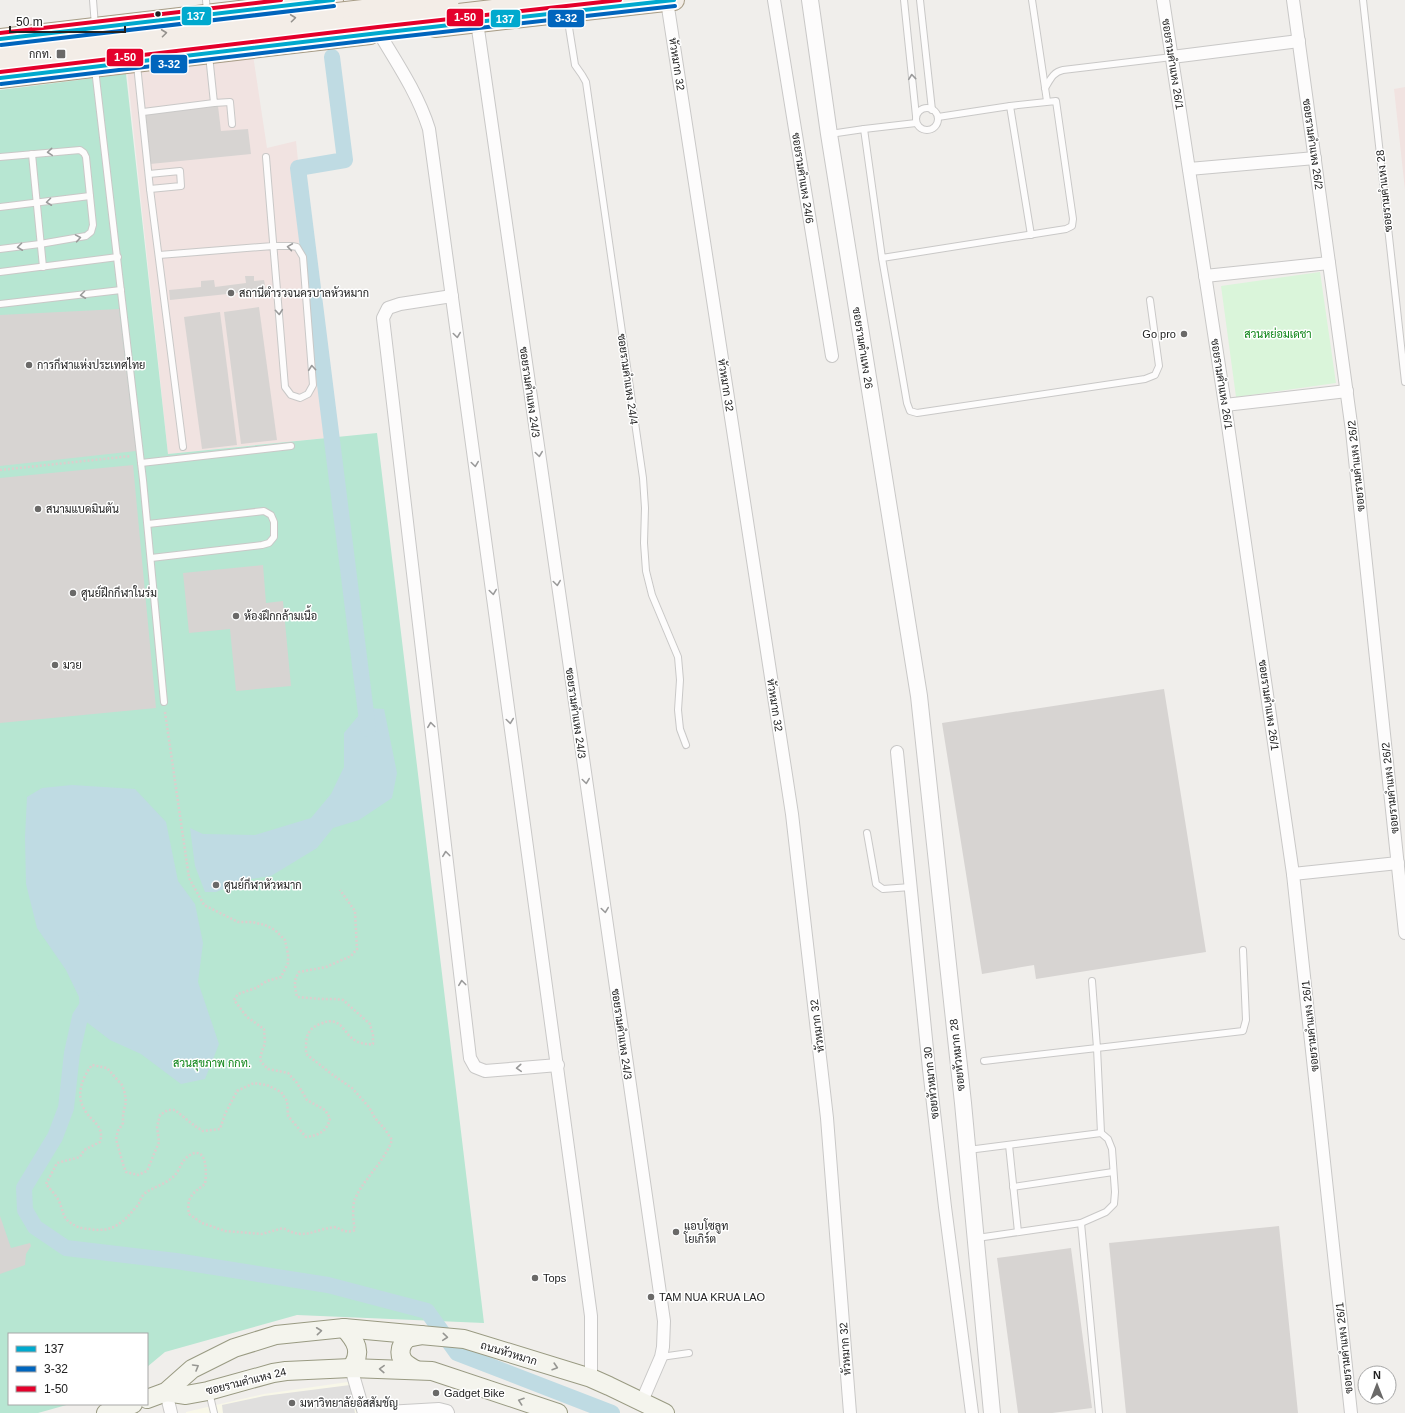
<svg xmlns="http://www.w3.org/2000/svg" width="1405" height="1413" viewBox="0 0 1405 1413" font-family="Arial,Sarabun,sans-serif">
	<rect width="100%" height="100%" fill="#f0eeeb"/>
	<!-- commercial -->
	<g fill="#f1e3e1">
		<path d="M253 55 267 148 296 141 326 438 168 454 127 69Z"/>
		<path d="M1405 87V190L1394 89Z"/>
	</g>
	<!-- education -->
	<path fill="#f8f7e8" d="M355 1381 360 1413H186V1412L264 1394Z"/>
	<!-- park -->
	<path fill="#daf5da" d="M1320 272 1336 383 1236 397 1221 286Z"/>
	<!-- pitch -->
	<path fill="#b7e6d2" d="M126 74 168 454 377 433 484 1323 297 1315 165 1352 147 1367V1334H9V1404H70L38 1413H0V90Z"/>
	<!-- parking -->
	<path fill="#e0dfde" d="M350 1385 355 1413H223L222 1405 264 1396Z"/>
	<!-- water -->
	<g fill="#bfdbe3">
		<path d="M365 708 384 709 397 773 392 798 359 820 333 828 317 848 271 876 245 880 216 892H205L195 866 190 828 203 834 255 835 311 818 331 794 344 767V733Z"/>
		<path d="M72 785 135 789 166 822 178 881 195 904 203 943 198 982 219 1044 205 1079 181 1084 141 1054 110 1040 80 1017 79 997 66 970 37 928 26 884 25 837 27 797 42 788Z"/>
	</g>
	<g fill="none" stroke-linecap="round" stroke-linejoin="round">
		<!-- canal -->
		<g stroke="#bfdbe3" stroke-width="16">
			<path d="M332 57 345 160 298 168 368 729"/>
			<path d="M92 999 80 1017 72 1053 66 1108 55 1137 24 1188 25 1210 35 1227 66 1248 176 1261 328 1285 427 1311 457 1353 612 1413"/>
		</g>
	</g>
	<!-- building -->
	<g fill="#d7d4d2">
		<path d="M218 106 221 131 248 129 251 154 150 164 145 115Z"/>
		<path d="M245 276H254V281L264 280 266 290 170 300 169 290 201 287V281L214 280 215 287 246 283Z"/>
		<path d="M259 307 277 440 241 444 224 312Z"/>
		<path d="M119 309 136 451 0 466V315Z"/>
		<path d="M220 312 237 445 202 449 184 317Z"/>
		<path d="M133 465 156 708 0 723V478Z"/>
		<path d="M263 565 266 603 283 601 291 686 236 691 230 629 189 633 183 573Z"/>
		<path d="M1164 689 1206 952 1036 979 1034 965 982 974 942 723Z"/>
		<path d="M0 1216 11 1248 30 1243 31 1246 26 1254 25 1265 0 1274Z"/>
		<path d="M1279 1226 1298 1413H1126L1109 1243Z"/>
		<path d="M1071 1248 1092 1408 1052 1413H1018L997 1258Z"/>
	</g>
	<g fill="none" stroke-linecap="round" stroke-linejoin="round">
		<!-- service casing -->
		<g stroke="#c9c8c7" stroke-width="8">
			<g id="service">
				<path d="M93 0 95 26"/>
				<path d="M206 0 207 12"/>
				<path d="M904 0 916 116"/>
				<path d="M920 0 932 110"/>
				<path d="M1032 0 1047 101"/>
				<path d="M1363 0 1405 382"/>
				<path d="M567 15 575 65 582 75 586 82 643 478 645 508 644 543 646 571 652 595 678 657 680 680 678 710 680 729 686 745"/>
				<path d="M209 55 214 103 230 102 232 124"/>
				<path d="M137 65 150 189 183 447"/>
				<path d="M95 69 143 480 164 702"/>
				<path d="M1045 88C1050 80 1053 72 1063 70L1172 57"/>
				<path d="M1010 106 1031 235"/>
				<circle cx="927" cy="119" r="11"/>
				<path d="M143 112 214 103"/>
				<path d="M864 129 916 123"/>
				<path d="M830 134 864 129 882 258 1066 229 1072 226 1073 219 1056 101 1010 106 938 117"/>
				<path d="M32 154 43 267"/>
				<path d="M0 157 80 150 84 153 86 157 93 225 91 232 86 236 40 244 0 249"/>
				<path d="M149 174 180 171 181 186 150 189"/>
				<path d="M0 207 90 196"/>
				<path d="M159 255 273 246H292L297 247 303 257 313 385 308 394 300 398 291 395 285 387 266 157"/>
				<path d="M882 258 907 403 910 411 917 413 1145 379 1155 375 1159 366 1150 300"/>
				<path d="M0 272 118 257"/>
				<path d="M0 304 121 290"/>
				<path d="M141 463 291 446"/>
				<path d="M148 524 264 511 271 515 274 522V537L269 543 262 545 151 558"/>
				<path d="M867 833 876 884 883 889 911 887"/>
				<path d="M1092 981 1097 1048 1243 1031 1246 1020 1243 950"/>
				<path d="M984 1061 1097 1048 1101 1133"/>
				<path d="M1009 1145 1018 1232"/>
				<path d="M968 1150 1101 1133 1108 1139 1112 1149 1115 1192 1114 1204 1106 1212 1081 1223 977 1238"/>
				<path d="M1013 1187 1113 1172"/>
				<path d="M1081 1223 1099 1413"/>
				<path d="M661 1357 689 1353"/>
				<path d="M209 1392 214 1413"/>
			</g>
		</g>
		<!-- minor casing -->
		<g stroke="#c9c8c7" stroke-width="14">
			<g id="minor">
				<path d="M774 0 832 356"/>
				<path d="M1163 0 1225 405 1293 874 1351 1413"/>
				<path d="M1293 0 1352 431 1405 933"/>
				<path d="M667 1 792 814 827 1118 850 1413"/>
				<path d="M477 22 664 1321 663 1347 661 1357 642 1401"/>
				<path d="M379 33C397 63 418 94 429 129L591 1316V1378"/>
				<path d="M1172 57 1299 41"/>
				<path d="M1189 169 1315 158"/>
				<path d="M1205 276 1329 263"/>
				<path d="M452 296 400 304 388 308 383 318 470 1058 475 1067 485 1071 558 1065"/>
				<path d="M1225 405 1347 391"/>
				<path d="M897 752 929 1069 945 1207 972 1413"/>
				<path d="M1293 874 1398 863"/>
				<path d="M351 1368 364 1413"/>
				<path d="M166 1392 171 1413"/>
				<path d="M369 1413 439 1409 447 1411 448 1413"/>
			</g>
		</g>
		<!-- tertiary casing -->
		<g stroke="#c9c8c7" stroke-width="18">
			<path id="tertiary" d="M810 0 829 134 919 696 963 1103 992 1413"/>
		</g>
		<!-- secondary casing -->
		<g stroke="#999a82" stroke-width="20">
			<g id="secondary">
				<path d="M344 1328C356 1341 363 1352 351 1368"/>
				<path d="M416 1370C407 1365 398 1360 401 1348 402 1345 405 1340 408 1338 412 1337 417 1336 421 1335"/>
				<path d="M166 1392 186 1395 208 1391 273 1373 286 1371 351 1368 432 1371 558 1413"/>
				<path d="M147 1399 166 1392 192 1369 234 1348 276 1335 344 1328 464 1339 591 1378 609 1386 665 1413"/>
				<path d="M106 1413 133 1404"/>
			</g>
		</g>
		<!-- primary casing -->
		<g stroke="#a79c86" stroke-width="22">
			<g id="primary">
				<path d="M435 27 674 0"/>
				<path d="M0 39 333 0"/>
				<path d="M0 78 370 34"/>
			</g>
		</g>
		<!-- path -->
		<g stroke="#dccecd" stroke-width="2.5" stroke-dasharray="2 2" stroke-linecap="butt">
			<path d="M0 470 131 456"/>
			<path d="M165 712 189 878 204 905 238 922H252L265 925 275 930 285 940 288 954V963L281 977 267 981 256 988 238 994 234 1000 247 1017 264 1029 265 1043 262 1051 260 1059 262 1063 268 1069 288 1073 297 1083 307 1100 325 1110 330 1118C327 1132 319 1135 306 1137L288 1116 287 1101 281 1092 267 1085 254 1083 237 1091 225 1114 220 1129 203 1131 195 1126 175 1110H168L160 1115 157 1127 159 1142 147 1171 138 1175 126 1172 123 1164 116 1139 118 1131 123 1123V1114L126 1102 125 1094 122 1085 107 1068 92 1065C82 1078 76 1094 84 1109 91 1122 105 1125 100 1142L84 1150 80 1157 57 1163 46 1184C50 1189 56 1195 59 1201 65 1215 61 1219 78 1227 81 1228 86 1229 90 1229 112 1233 123 1223 136 1207 140 1204 140 1198 144 1194 153 1187 164 1185 173 1177 179 1172 181 1162 187 1157 207 1142 207 1172 205 1184 193 1193 186 1197 189 1214L202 1223 225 1231 262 1234 283 1228C306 1241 313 1229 336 1227 343 1231 348 1233 355 1230 353 1221 352 1207 355 1199 364 1178 383 1164 392 1140L384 1128 375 1118 369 1107 352 1088 333 1075 306 1054C306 1039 305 1030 320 1024 326 1022 329 1020 335 1022 343 1025 346 1034 353 1039 358 1043 367 1045 373 1044V1035L370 1024 343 1000 335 999H321L297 997C295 987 293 981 299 972L326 967 351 956 357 949 355 911 340 890"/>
		</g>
		<!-- service -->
		<use href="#service" stroke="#fdfcfc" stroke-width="6"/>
		<!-- minor -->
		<use href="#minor" stroke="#fdfcfc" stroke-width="12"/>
		<!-- tertiary -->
		<use href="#tertiary" stroke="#fdfcfc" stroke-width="16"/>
		<!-- secondary -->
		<use href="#secondary" stroke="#f4f4ed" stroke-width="18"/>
		<!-- primary -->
		<use href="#primary" stroke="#f3ede7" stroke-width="20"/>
		<!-- primary-bridge casing -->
		<g stroke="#a79c86" stroke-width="22" stroke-linecap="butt">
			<g id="primary-bridge">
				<path d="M0 52 449 0"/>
				<path d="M0 67 579 0"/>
			</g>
		</g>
		<!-- primary-bridge -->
		<use href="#primary-bridge" stroke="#f3ede7" stroke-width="20"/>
		<!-- bus-1 casing -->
		<g stroke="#fff" stroke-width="7">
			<g id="bus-1">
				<path d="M0 39 333 0"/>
				<path d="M0 78 379 33 674 0"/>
			</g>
		</g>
		<!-- bus-2 casing -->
		<g stroke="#fff" stroke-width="7">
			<g id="bus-2">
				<path d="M1 45 334 6"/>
				<path d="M1 84 380 39 675 6"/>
			</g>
		</g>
		<!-- bus-3 casing -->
		<g stroke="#fff" stroke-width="7">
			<g id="bus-3">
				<path d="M0 33 281 0"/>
				<path d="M0 72 378 27 620 0"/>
			</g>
		</g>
		<!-- bus-1 -->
		<use href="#bus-1" stroke="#00a9ce" stroke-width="4"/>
		<!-- bus-2 -->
		<use href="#bus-2" stroke="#0065bd" stroke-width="4"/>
		<!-- bus-3 -->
		<use href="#bus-3" stroke="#e4002b" stroke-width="4"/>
	</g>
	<!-- one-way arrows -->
	<defs><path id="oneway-chevron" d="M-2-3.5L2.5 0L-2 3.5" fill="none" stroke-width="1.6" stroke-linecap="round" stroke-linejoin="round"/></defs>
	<g stroke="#95928e">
		<use href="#oneway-chevron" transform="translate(293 18) rotate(-7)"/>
		<use href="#oneway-chevron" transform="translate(164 33) rotate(-7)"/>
	</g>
	<g stroke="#9a9a9a">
		<use href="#oneway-chevron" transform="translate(912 77) rotate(-96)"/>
		<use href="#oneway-chevron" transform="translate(50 152) rotate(175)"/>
		<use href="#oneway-chevron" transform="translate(49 202) rotate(173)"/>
		<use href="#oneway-chevron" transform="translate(78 238) rotate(-10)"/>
		<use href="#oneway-chevron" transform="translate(20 247) rotate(173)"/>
		<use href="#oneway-chevron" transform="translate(290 247) rotate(-172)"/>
		<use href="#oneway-chevron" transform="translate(83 295) rotate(173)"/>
		<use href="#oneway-chevron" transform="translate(279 312) rotate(85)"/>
		<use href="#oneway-chevron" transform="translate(457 335) rotate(82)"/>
		<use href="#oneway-chevron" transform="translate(312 368) rotate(-95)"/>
		<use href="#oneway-chevron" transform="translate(539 454) rotate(82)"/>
		<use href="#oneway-chevron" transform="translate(475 464) rotate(82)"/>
		<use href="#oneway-chevron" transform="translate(557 583) rotate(82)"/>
		<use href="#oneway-chevron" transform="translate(493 592) rotate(82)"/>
		<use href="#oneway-chevron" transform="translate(510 721) rotate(82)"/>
		<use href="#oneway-chevron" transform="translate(431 725) rotate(-97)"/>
		<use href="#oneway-chevron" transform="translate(586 781) rotate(82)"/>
		<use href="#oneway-chevron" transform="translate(446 854) rotate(-97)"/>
		<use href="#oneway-chevron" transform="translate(605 910) rotate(82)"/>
		<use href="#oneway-chevron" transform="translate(462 983) rotate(-97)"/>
		<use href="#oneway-chevron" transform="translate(519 1068) rotate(176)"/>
	</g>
	<g stroke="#969692">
		<use href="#oneway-chevron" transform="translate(319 1331) rotate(-6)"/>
		<use href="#oneway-chevron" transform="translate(445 1337) rotate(5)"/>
		<use href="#oneway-chevron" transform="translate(196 1367) rotate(-30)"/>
		<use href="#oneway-chevron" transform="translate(555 1367) rotate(17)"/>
		<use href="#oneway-chevron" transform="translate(382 1369) rotate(-178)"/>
		<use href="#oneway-chevron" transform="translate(521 1401) rotate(-161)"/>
	</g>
	<!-- markers -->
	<circle fill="#222" stroke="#fff" stroke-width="1.5" cx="158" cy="14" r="3.5"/>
	<g fill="#6a6968" stroke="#fff" stroke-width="1.5">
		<rect x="56" y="49" width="10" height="10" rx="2"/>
		<circle cx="231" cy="293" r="4"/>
		<circle cx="1184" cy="334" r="4"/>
		<circle cx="29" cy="365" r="4"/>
		<circle cx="38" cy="509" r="4"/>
		<circle cx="73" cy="593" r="4"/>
		<circle cx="236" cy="616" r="4"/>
		<circle cx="55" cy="665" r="4"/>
		<circle cx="216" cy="885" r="4"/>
		<circle cx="676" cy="1232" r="4"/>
		<circle cx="535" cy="1278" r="4"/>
		<circle cx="651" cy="1297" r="4"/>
		<circle cx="436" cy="1393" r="4"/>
		<circle cx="292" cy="1403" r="4"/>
	</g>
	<g text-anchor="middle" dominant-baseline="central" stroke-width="3" stroke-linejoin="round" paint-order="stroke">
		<!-- poi labels -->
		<g font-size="11" fill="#222" stroke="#fff" text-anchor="start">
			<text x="52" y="54" text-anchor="end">กกท.</text>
			<text x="239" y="293">สถานีตำรวจนครบาลหัวหมาก</text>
			<text x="1176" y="334" text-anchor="end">Go pro</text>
			<text x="37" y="365">การกีฬาแห่งประเทศไทย</text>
			<text x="46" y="509">สนามแบดมินตัน</text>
			<text x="81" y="593">ศูนย์ฝึกกีฬาในร่ม</text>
			<text x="244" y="616">ห้องฝึกกล้ามเนื้อ</text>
			<text x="63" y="665">มวย</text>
			<text x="224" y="885">ศูนย์กีฬาหัวหมาก</text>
			<text x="684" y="1226">แอบโซลูท<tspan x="684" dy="13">โยเกิร์ต</tspan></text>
			<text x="543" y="1278">Tops</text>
			<text x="659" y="1297">TAM NUA KRUA LAO</text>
			<text x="444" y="1393">Gadget Bike</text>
			<text x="300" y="1403">มหาวิทยาลัยอัสสัมชัญ</text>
		</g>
		<!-- street labels -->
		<g font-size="11" fill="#222" stroke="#fff">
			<text transform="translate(677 64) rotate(81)">หัวหมาก 32</text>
			<text transform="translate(1173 64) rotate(81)">ซอยรามคำแหง 26/1</text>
			<text transform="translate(1313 144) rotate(82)">ซอยรามคำแหง 26/2</text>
			<text transform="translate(803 178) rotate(81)">ซอยรามคำแหง 24/6</text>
			<text transform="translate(1384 191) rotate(-96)">ซอยรามคำแหง 28</text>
			<text transform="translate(863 348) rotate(81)">ซอยรามคำแหง 26</text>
			<text transform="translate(628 379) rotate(82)">ซอยรามคำแหง 24/4</text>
			<text transform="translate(1222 384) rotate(81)">ซอยรามคำแหง 26/1</text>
			<text transform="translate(726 385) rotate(81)">หัวหมาก 32</text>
			<text transform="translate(530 392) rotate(82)">ซอยรามคำแหง 24/3</text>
			<text transform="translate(1356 466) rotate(-96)">ซอยรามคำแหง 26/2</text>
			<text transform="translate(775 705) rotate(81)">หัวหมาก 32</text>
			<text transform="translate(1269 705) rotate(82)">ซอยรามคำแหง 26/1</text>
			<text transform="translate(576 713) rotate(82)">ซอยรามคำแหง 24/3</text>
			<text transform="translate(1390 788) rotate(-96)">ซอยรามคำแหง 26/2</text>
			<text transform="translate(817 1026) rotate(-97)">หัวหมาก 32</text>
			<text transform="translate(1310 1026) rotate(-96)">ซอยรามคำแหง 26/1</text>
			<text transform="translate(622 1034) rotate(82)">ซอยรามคำแหง 24/3</text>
			<text transform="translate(957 1055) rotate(-96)">ซอยหัวหมาก 28</text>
			<text transform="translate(931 1083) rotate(-96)">ซอยหัวหมาก 30</text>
			<text transform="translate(1344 1348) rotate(-96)">ซอยรามคำแหง 26/1</text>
			<text transform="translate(845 1349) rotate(-94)">หัวหมาก 32</text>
			<text transform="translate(509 1353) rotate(17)">ถนนหัวหมาก</text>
			<text transform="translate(246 1381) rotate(-14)">ซอยรามคำแหง 24</text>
		</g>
		<!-- park labels -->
		<g font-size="11" fill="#0c8416" stroke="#fff">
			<text x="1278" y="334">สวนหย่อมเดชา</text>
			<text x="212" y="1063">สวนสุขภาพ กกท.</text>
		</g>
	</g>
	<g stroke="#fff" stroke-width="1.5">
		<rect x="181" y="6" width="31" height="20" rx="4" fill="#00a9ce"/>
		<rect x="446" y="8" width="38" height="19" rx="4" fill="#e4002b"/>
		<rect x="547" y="9" width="38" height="19" rx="4" fill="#0065bd"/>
		<rect x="490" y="9" width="31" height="19" rx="4" fill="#00a9ce"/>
		<rect x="106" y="48" width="38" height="19" rx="4" fill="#e4002b"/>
		<rect x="150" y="54" width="38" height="20" rx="4" fill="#0065bd"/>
	</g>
	<g font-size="11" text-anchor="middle" font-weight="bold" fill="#fff">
		<text x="196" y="20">137</text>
		<text x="465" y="21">1-50</text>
		<text x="566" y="22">3-32</text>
		<text x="505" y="23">137</text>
		<text x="125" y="61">1-50</text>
		<text x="169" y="68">3-32</text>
	</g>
	<!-- legend -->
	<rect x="8" y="1333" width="140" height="72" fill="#ffffff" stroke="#a7a7a7"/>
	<rect x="16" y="1346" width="20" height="6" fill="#00a9ce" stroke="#a7a7a7"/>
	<text x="44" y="1353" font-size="12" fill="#222222">137</text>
	<rect x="16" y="1366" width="20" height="6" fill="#0065bd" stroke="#a7a7a7"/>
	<text x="44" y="1373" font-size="12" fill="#222222">3-32</text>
	<rect x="16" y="1386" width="20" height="6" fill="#e4002b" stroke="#a7a7a7"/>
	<text x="44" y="1393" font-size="12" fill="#222222">1-50</text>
	<!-- north arrow -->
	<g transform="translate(1377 1385)"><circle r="19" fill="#ffffff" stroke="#a7a7a7"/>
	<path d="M0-3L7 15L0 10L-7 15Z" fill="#6a6968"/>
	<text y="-6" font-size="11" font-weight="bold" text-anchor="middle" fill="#222222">N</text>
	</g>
	<!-- scale -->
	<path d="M10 26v6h115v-6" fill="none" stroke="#222222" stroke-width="2"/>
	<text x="16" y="26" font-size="12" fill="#222222" stroke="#ffffff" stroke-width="3" paint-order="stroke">50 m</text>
</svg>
